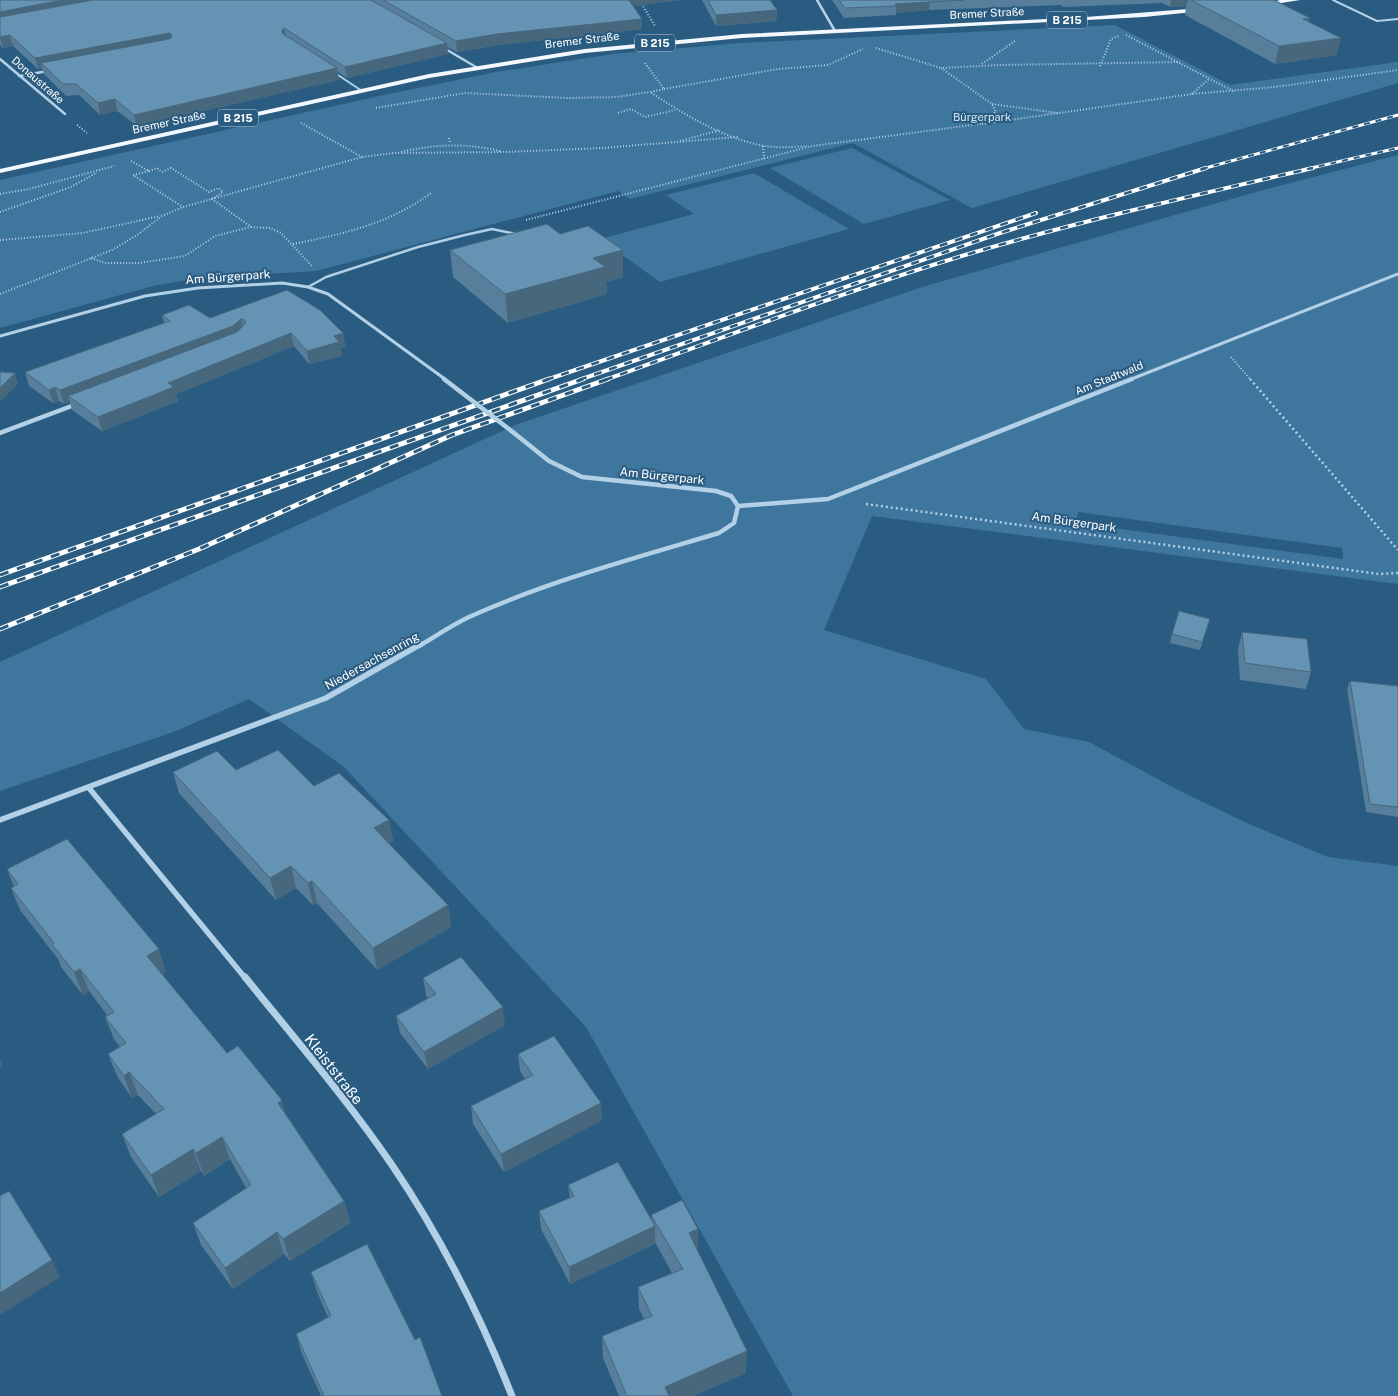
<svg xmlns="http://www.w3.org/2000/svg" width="1398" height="1396" viewBox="0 0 1398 1396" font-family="'Public Sans',sans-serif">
	<rect width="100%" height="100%" fill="#2a5c81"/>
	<!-- green -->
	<g fill="#3f769e" fill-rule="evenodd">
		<path d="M1115 25 1230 85 1398 62V83L972 208 853 143 630 199 618 191 316 271 199 278 153 286 0 328V180L384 95 496 72 613 54 740 43Z"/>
		<path d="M852 148 950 200 864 224 770 168Z"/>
		<path d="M1398 155V584L872 516 824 630 986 679 1024 729 1089 742 1180 791 1247 823 1328 857 1398 866V1396H793L586 1027 344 767 249 699 176 731 0 791V662L489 437 518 424 922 287 1256 192ZM1078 512 1342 548 1343 559 1076 523Z"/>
		<path d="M754 173 849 229 660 282 600 239 694 214 666 195Z"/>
	</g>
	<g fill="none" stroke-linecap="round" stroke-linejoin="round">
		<!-- path-far1 -->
		<g stroke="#b2d0e6" stroke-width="2" stroke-dasharray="1 2" stroke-linecap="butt">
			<path d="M637 0 643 6 655 26"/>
			<path d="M1126 35 1233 91"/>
			<path d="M876 48 941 68"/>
			<path d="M645 63 664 89 650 92C684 114 724 139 765 146 778 148 793 147 807 146"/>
			<path d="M982 64 1015 41"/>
			<path d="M1100 66 1111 39 1119 36"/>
			<path d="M664 89 778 69 828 65 863 49"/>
			<path d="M1192 94 1210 78"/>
			<path d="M992 104 1058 113"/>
			<path d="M376 108 465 93 568 98 616 97 650 92"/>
			<path d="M618 113 631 109 645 117 675 110"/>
			<path d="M301 123 362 157"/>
			<path d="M982 124 1192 94 1275 87 1398 70"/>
			<path d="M77 125 87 133"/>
			<path d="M449 138 450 143"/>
			<path d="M680 141 720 130"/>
			<path d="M763 146 764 159"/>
			<path d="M401 152C435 144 466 143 500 151"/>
			<path d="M131 161 149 171 133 175 183 207"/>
			<path d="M149 171 157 168 162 172 171 168 209 192 219 188 223 192 212 199 251 227 270 228 281 233 312 266"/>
			<path d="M0 194 29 189 114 166"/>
			<path d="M0 212 71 187 96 173"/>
			<path d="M526 220 812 146 980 124 996 112 992 104 941 68 1000 65 1180 62"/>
			<path d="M0 240 83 233 160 216"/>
			<path d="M293 244C343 234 389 224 431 193"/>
			<path d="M91 258 105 263H139L185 256 215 236 251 227"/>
			<path d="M0 294 112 250 137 235 162 216 183 207 362 157 394 153 506 152 602 148 738 137"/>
			<path d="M1231 357 1251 380"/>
		</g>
		<!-- path -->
		<g stroke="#b2d0e6" stroke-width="2.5" stroke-dasharray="2 3" stroke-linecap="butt">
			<path d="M1250 379 1398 550"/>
			<path d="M866 504 1379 574 1398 573"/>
		</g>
		<!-- lane-far1 -->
		<g stroke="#b2d0e6" stroke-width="2">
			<path d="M1333 0 1377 21 1398 19"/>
			<path d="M335 73 362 91"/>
		</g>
		<!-- lane -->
		<path stroke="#b2d0e6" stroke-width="2.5" d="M308 287 326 277 418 247 465 235 492 229 516 234"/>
		<!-- street-far4 -->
		<g stroke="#b2d0e6" stroke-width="2.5">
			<path d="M817 0 835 31"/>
			<path d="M442 47 476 67"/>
			<path d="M0 59 65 114"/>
			<path d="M19 76 48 71"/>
		</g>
		<!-- street-far3 -->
		<g stroke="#b2d0e6" stroke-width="3">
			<path d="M0 336 145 296 198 288 282 283 308 287 328 294 438 374"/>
			<path d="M1129 380 1398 274"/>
		</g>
		<!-- street-far2 -->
		<g stroke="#b2d0e6" stroke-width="4.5">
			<path d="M0 433 77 404"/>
			<path d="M514 433 549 461 582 477 716 491 731 496 738 506"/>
			<path d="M738 506 828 499 1132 379"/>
			<path d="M419 646C436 636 452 625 469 617 549 581 635 558 719 533L734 523 738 506"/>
		</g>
		<!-- street-far1 -->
		<g stroke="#b2d0e6" stroke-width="5.5">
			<path d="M89 788 246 979"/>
			<path d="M0 820 326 698 421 644"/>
		</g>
		<!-- street -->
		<path stroke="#b2d0e6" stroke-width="7" d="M245 977C295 1039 347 1099 392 1165 441 1237 480 1315 512 1396"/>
		<!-- primary -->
		<g fill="#f2f8fd" fill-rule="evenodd">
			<path d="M1281 0H1300L1263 6 1260 4Z"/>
			<path d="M1201 8 1203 11 1144 17 742 38 585 53 429 78 0 173V169L429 74 585 49 742 34 1086 17Z"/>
		</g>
		<!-- rail-far2 casing -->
		<g stroke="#fff" stroke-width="3">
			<g id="rail-far2">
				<path d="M1202 169 1398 115"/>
				<path d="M1307 169 1398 148"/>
			</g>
		</g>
		<!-- rail-far1 casing -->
		<g stroke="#fff" stroke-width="4">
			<g id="rail-far1">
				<path d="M546 380 1036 213"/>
				<path d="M579 380 1000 233 1206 168"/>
				<path d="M605 380C724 337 843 292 965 255 1080 221 1196 195 1313 168"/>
			</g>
		</g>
		<!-- rail casing -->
		<g stroke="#fff" stroke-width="5">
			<g id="rail">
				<path d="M0 575 549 379"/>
				<path d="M0 587 583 379"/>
				<path d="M0 629 199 549 452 435 608 379"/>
			</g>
		</g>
		<!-- rail-far2 -->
		<use href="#rail-far2" stroke="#2a5c81" stroke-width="2" stroke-dasharray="6" stroke-linecap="butt"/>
		<!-- rail-far1 -->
		<use href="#rail-far1" stroke="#2a5c81" stroke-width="2.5" stroke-dasharray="8" stroke-linecap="butt"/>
		<!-- rail -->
		<use href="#rail" stroke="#2a5c81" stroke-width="3" stroke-dasharray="9" stroke-linecap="butt"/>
		<!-- street-bridge-far1 -->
		<path stroke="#b2d0e6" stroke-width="3" d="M438 374 446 380"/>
		<!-- street-bridge -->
		<path stroke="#b2d0e6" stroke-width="4.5" d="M444 379 514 433"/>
	</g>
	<!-- wall -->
	<g fill="#577e9a">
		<path d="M0 0H680L633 6 642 29 498 45 457 52 447 47 448 54 347 78 338 72 339 80 137 126 117 111 100 115 79 95 66 96 44 74 42 68 38 69 13 46 3 48 0 45Z"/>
		<path d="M702 0H770L777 10 776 21 716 26Z"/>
		<path d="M832 0H1274L1309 22 1337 55 1275 64 1185 15 1186 6 1170 7 1162 3 1063 7 1061 5 929 10 896 13V15L844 18Z"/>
		<path d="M450 250 623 277 606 282 607 294 508 323 453 277Z"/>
		<path d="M287 290 343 333 345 347 340 348 342 356 309 364 294 346 176 394 178 401 102 431 72 410 70 402 64 404 59 401 53 403 29 386 25 372 164 323 162 315 210 318Z"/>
		<path d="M1210 619 1200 650 1170 643 1172 634Z"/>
		<path d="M1242 632 1311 672 1306 689 1240 680 1238 649Z"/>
		<path d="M1350 681 1398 686V817L1366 812 1347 689Z"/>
		<path d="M236 770 314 786 389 820 393 841 388 844 448 905 451 927 377 970 317 903 313 905 296 888 276 900 179 793 173 772Z"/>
		<path d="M7 869 166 972 162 974 227 1053 286 1115 344 1201 350 1223 290 1261 284 1254 233 1289 201 1245 193 1223 246 1188 230 1159 204 1176 201 1171 159 1197 131 1157 122 1134 156 1114 138 1095 132 1098 117 1076 108 1054 120 1047 114 1039 105 1017 107 1015 89 991 83 995 61 967 58 959 20 910 11 888 14 887Z"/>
		<path d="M423 978 505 1025 428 1069 400 1033 396 1016 428 998 426 995Z"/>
		<path d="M518 1054 602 1120 504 1172 473 1124 471 1106 525 1079 520 1071Z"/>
		<path d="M568 1185 652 1221 651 1215 698 1251 746 1373 693 1396H619L603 1358 602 1336 644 1319 639 1309 638 1287 672 1273 655 1242V1244L570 1284 541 1229 539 1211 570 1198Z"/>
		<path d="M311 1272 442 1396H321L302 1354 296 1334 328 1317 317 1292Z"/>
	</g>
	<!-- shaded-wall -->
	<g fill="#47677d">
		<path d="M62 0H119L0 23V12Z"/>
		<path d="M627 0H680L627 7Z"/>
		<path d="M1171 0H1188L1186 6 1170 7Z"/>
		<path d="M930 1 929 10 896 13V6L895 4Z"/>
		<path d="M777 10 776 21 716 26V15Z"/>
		<path d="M1310 18 1306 35 1303 19Z"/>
		<path d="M642 19V29L498 45 457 52 456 41 497 34Z"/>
		<path d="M284 28 286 39 282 31Z"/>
		<path d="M170 33 172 44 41 63 42 68 38 69 35 58Z"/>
		<path d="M10 35 13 46 3 48 0 37Z"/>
		<path d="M1341 38 1337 55 1275 64 1279 46Z"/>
		<path d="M447 43 448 54 347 78 345 67Z"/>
		<path d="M337 68 339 80 137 126 134 115Z"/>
		<path d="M115 99 117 111 100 115 98 103Z"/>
		<path d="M623 250V277L606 282 607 294 508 323 505 294 593 258Z"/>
		<path d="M241 319 244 332 68 396 70 402 64 404 60 390Z"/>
		<path d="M291 333 294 346 176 394 178 401 102 431 98 417 168 383Z"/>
		<path d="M343 333 345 347 340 348 342 356 309 364 307 351 334 336Z"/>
		<path d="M15 373 18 384 0 402V388Z"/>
		<path d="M55 387 59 401 53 403 49 390Z"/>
		<path d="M389 820 393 841 378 850 374 828Z"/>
		<path d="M291 866 296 888 276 900 270 878Z"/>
		<path d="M312 881 317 903 313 905 308 883Z"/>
		<path d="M448 905 451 927 377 970 373 948Z"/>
		<path d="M159 949 166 972 155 978 147 956Z"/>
		<path d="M80 969 89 991 83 995 74 972Z"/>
		<path d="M503 1007 505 1025 428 1069 424 1052Z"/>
		<path d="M0 1059 3 1066 0 1068Z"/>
		<path d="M129 1072 138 1095 132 1098 124 1076Z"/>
		<path d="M282 1100 288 1123 278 1103Z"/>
		<path d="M601 1103 602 1120 504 1172 501 1154Z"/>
		<path d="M222 1137 230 1159 204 1176 196 1153Z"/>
		<path d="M193 1149 201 1171 159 1197 151 1175Z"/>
		<path d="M344 1201 350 1223 290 1261 283 1239Z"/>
		<path d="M655 1226V1244L570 1284 569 1267Z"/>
		<path d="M698 1229V1251L689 1256V1233Z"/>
		<path d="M277 1232 284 1254 233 1289 225 1268Z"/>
		<path d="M52 1260 60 1277 0 1315V1293Z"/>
		<path d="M747 1351 746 1373 693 1396H665V1387Z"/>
	</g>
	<!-- building -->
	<g fill="#6593b3" stroke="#47677d">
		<path d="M0 0H62L0 12Z"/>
		<path d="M93 0H371L447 43 345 67 284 28 282 31 283 34 337 68 134 115 115 99 98 103 76 84H63L41 63 169 39 172 37 170 33 35 58 10 35 0 37V17Z"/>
		<path d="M383 0H629L642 19 497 34 456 41Z"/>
		<path d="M708 0H770L777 10 716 15Z"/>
		<path d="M839 0H964L895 4 896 6 845 8Z"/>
		<path d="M1191 0H1274L1310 18 1303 19 1341 38 1279 46Z"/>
		<path d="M547 224 560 234 588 226 623 250 593 258 605 267 505 294 450 250Z"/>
		<path d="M287 290 320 310 343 333 334 336 339 342 307 351 291 333 168 383 174 387 98 417 68 396 237 332 245 324V320L241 319 233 326 60 390 55 387 49 390 25 372 170 321 162 315 189 305 210 318Z"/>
		<path d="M0 372 15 373 0 388Z"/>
		<path d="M1179 611 1210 619 1202 642 1172 634Z"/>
		<path d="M1242 632 1307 639 1311 672 1245 663Z"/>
		<path d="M1350 681 1398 686V807L1370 804Z"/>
		<path d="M278 750 314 786 339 773 389 820 374 828 448 905 373 948 312 881 308 883 291 866 270 878 173 772 217 751 236 770Z"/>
		<path d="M67 839 159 949 147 956 227 1053 238 1046 282 1100 278 1103 344 1201 283 1239 277 1232 225 1268 193 1223 251 1185 222 1137 196 1153 193 1149 151 1175 122 1134 164 1109 129 1072 124 1076 108 1054 126 1043 105 1017 114 1012 80 969 74 972 52 944 54 943 11 888 18 884 7 869Z"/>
		<path d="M461 957 503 1007 424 1052 396 1016 436 994 423 978Z"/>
		<path d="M554 1036 601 1103 501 1154 471 1106 533 1075 518 1054Z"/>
		<path d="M618 1162 655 1226 569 1267 539 1211 574 1196 568 1185Z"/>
		<path d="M9 1191 52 1260 0 1293V1196Z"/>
		<path d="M682 1200 698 1229 689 1233 747 1351 665 1387 669 1396H627L602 1336 652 1316 638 1287 683 1269 651 1215Z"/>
		<path d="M367 1244 415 1340 420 1337 442 1396H324L296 1334 331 1316 311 1272Z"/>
	</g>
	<g text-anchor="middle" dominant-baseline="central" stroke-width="4" stroke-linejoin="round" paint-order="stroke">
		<!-- far-street labels -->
		<g font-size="11" fill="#fff" stroke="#2a5c81">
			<text transform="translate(987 13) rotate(-3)">Bremer Straße</text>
			<text transform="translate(582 40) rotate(-7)">Bremer Straße</text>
			<text transform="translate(38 80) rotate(41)">Donaustraße</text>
			<text transform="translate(169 122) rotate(-12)">Bremer Straße</text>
			<text transform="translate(1109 378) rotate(-22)">Am Stadtwald</text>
		</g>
		<!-- shield labels -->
		<g fill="#2a5c81" stroke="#bfced9" stroke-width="1">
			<rect x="1047" y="11.5" width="40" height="17" rx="4"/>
			<rect x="635" y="34.5" width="40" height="17" rx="4"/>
			<rect x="218" y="109.5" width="40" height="17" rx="4"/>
		</g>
		<g font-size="11" font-weight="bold" fill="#fff">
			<text x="1067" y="20">B 215</text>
			<text x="655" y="43">B 215</text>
			<text x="238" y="118">B 215</text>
		</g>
		<!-- far-park labels -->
		<g font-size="11" fill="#d5e8f5" stroke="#2a5c81">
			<text x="982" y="117">Bürgerpark</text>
		</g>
		<!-- street labels -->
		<g font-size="12" fill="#fff" stroke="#2a5c81">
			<text transform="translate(228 277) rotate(-4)">Am Bürgerpark</text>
			<text transform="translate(662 476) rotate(6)">Am Bürgerpark</text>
			<text transform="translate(1074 522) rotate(8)">Am Bürgerpark</text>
			<text transform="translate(372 661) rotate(-29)">Niedersachsenring</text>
		</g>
		<!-- near-street labels -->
		<g font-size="15" fill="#fff" stroke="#2a5c81">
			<text transform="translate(334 1069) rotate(52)">Kleiststraße</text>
		</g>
	</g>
</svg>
